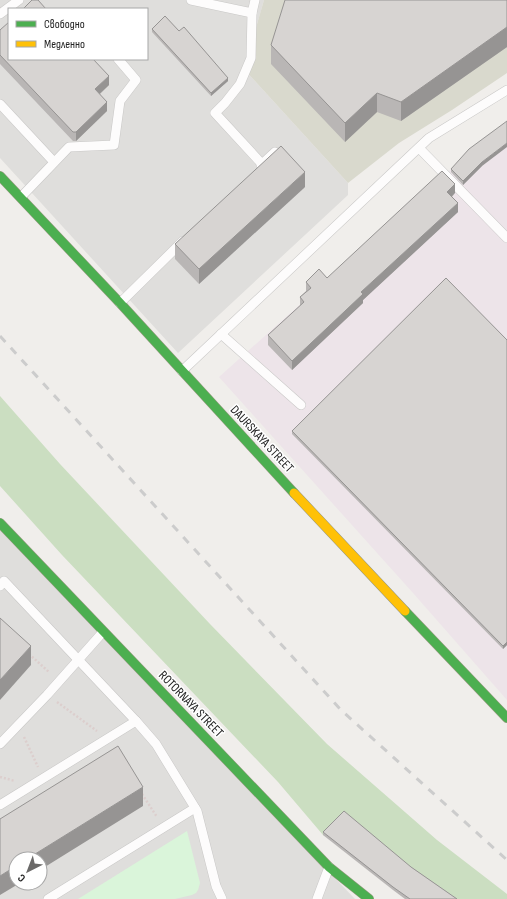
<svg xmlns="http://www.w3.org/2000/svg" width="507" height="899" viewBox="0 0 507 899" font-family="'Sofia Sans Condensed',sans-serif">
	<rect width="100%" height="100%" fill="#f0eeeb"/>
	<!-- residential -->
	<g fill="#dfdedc" fill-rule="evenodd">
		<path d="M0 0H264L244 69 348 183V195L178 353 0 158ZM9 9H147V59H9Z"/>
		<path d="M0 530 355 899H0ZM16 859H40V883H16Z"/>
	</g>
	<!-- industrial -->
	<path fill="#ede4e9" d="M507 125V700L413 593 219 377 469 153Z"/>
	<!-- construction -->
	<path fill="#d9d9cd" d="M264 0H507V73L452 110 399 143 348 183 244 69Z"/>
	<!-- forest -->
	<path fill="#cbdec1" d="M0 396 60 464 210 624 327 744 437 840 507 894V899H453L323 835 278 782 62 555 0 486Z"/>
	<!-- park -->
	<path fill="#daf5da" d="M187 831 200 883 198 890 196 893 192 895 175 899H78Z"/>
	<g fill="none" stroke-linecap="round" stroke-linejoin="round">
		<!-- lane casing -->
		<g stroke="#c9c8c7" stroke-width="10">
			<g id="lane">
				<path d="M191 0 252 13 255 0"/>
				<path d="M252 13 251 58 240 84 225 103 215 113 262 164"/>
				<path d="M0 14 19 0"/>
				<path d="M0 104 54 162"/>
				<path d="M419 148 507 238"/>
				<path d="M261 165 275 152"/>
				<path d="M21 197 69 147 114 145 120 101 136 80 118 59"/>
				<path d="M120 303 183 241"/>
				<path d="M221 334 301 405"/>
				<path d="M182 371 429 138 507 90"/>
				<path d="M0 586 4 581 136 721 156 744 197 811 216 886 222 899"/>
				<path d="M0 744 47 695 103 632"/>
				<path d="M0 805 136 721"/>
				<path d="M48 899 195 808"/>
				<path d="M317 899 329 867"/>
			</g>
		</g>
		<!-- fast casing -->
		<g stroke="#999a82" stroke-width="10">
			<g id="fast">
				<path d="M0 176 120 303 294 493"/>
				<path d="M0 523 329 867 369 899"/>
				<path d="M405 611 507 718"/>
			</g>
		</g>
		<!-- slow casing -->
		<g stroke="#999a82" stroke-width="10">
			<path id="slow" d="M294 493 405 611"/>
		</g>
		<!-- path -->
		<g stroke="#dccecd" stroke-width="2.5" stroke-dasharray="2 2" stroke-linecap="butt">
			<path d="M29 654 49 672"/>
			<path d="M57 702 97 731"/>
			<path d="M24 737 38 767"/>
			<path d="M0 777 15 781"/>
			<path d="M142 794 157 817"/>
		</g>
		<!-- lane -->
		<use href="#lane" stroke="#fdfcfc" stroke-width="9"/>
		<!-- fast -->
		<use href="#fast" stroke="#4caf50" stroke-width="9"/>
		<!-- slow -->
		<use href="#slow" stroke="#ffc107" stroke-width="9"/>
		<!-- rail -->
		<path stroke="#ccc" stroke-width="3" stroke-dasharray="8 8" stroke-linecap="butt" d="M0 336 341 710 507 860"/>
	</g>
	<!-- wall -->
	<g fill="#b9b6b5">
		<path d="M507 0V47L401 121 377 112 345 142 271 64V45Z"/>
		<path d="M152 29 228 81 211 96 152 32Z"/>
		<path d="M0 30 109 85 100 94 107 111 76 141H73L0 64Z"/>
		<path d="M482 166 463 185 451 172V169Z"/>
		<path d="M305 187 199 284 175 259V244Z"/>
		<path d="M455 193 452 197 458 212 363 300V303L292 370 268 345V335L300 306V297L306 291V282L327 278Z"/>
		<path d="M507 340V645L503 649 292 434V431Z"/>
		<path d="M323 832 411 867 457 899H405L393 890 323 835Z"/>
	</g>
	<!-- shaded-wall -->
	<g fill="#969493">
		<path d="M507 27V47L401 121V102Z"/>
		<path d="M109 76V85L95 98V89Z"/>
		<path d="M228 78V81L211 96V93Z"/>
		<path d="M377 93V112L345 142V123Z"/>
		<path d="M107 102V111L76 141V132Z"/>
		<path d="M507 143V147L482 166 463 185V181L482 162Z"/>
		<path d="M305 172V187L199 284V269Z"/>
		<path d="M455 184V193L447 201V192Z"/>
		<path d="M458 203V212L363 300V303L292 370V361L361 292Z"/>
		<path d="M507 642V645L503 649V646Z"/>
		<path d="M31 646V665L0 700V680Z"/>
		<path d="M143 787V806L40 870V859H27Z"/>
		<path d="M16 866V883H20L0 895V876Z"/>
	</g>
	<!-- building -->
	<g fill="#d7d4d2" stroke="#969493">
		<path d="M32 0H38L46 9H23Z"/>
		<path d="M285 0H507V27L401 102 377 93 345 123 271 45Z"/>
		<path d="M165 16 179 31 184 27 228 78 211 93 152 29Z"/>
		<path d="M9 22V59H93L109 76 95 89 107 102 76 132H73L0 55V30Z"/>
		<path d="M507 121V143L482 162 463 181 451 169 469 149Z"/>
		<path d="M281 146 305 172 199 269 175 244Z"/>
		<path d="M442 171 455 184 447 192 458 203 361 292 363 294 292 361 268 335 304 302 300 297 311 288 306 282 319 269 327 278Z"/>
		<path d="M446 278 507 340V642L503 646 292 431Z"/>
		<path d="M0 618 31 646 0 680Z"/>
		<path d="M118 746 143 787 27 859H16V866L0 876V819Z"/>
		<path d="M344 811 411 867 457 899H410L393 887 323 832Z"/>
	</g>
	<g text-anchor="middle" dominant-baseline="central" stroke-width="3" stroke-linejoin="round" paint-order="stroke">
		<!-- street labels -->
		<g font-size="13" fill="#222" stroke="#fff">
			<text transform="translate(262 439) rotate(47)">DAURSKAYA STREET</text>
			<text transform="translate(191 704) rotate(46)">ROTORNAYA STREET</text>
		</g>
	</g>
	<!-- legend -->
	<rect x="8" y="8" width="140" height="52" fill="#ffffff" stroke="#a7a7a7"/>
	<rect x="16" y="21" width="20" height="6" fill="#4caf50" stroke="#a7a7a7"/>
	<text x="44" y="28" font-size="12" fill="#222222">Свободно</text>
	<rect x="16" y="41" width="20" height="6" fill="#ffc107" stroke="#a7a7a7"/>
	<text x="44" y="48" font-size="12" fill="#222222">Медленно</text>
	<!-- north arrow -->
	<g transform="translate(28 871) rotate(222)"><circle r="19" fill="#ffffff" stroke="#a7a7a7"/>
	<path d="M0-3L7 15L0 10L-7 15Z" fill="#6a6968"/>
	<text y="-6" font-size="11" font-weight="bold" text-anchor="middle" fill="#222222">С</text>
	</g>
</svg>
